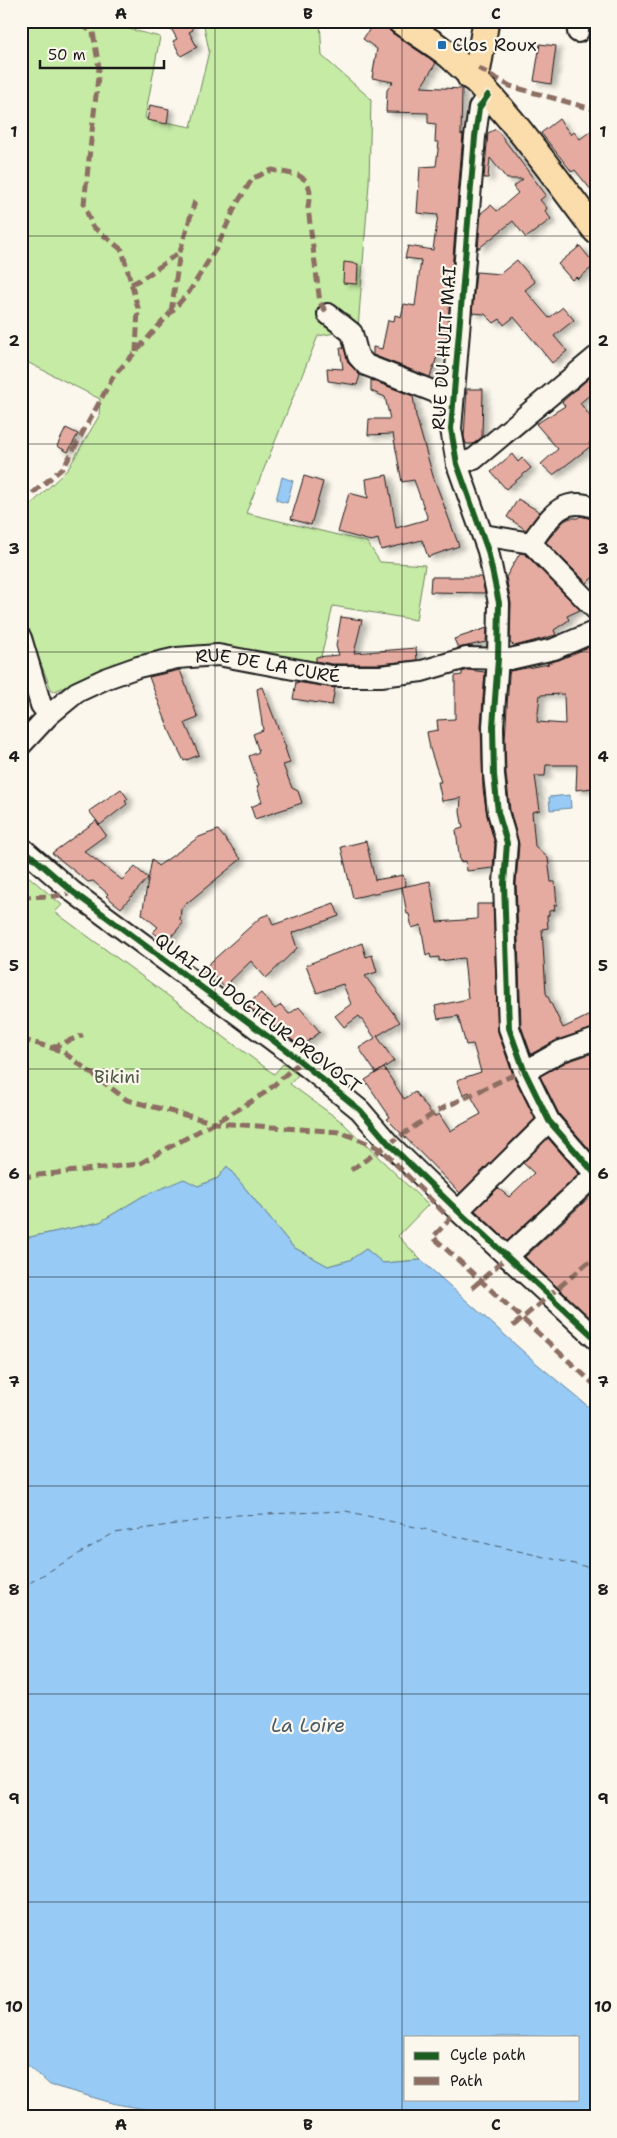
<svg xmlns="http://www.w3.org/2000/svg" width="617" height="2138" viewBox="0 0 617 2138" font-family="'Shantell Sans',sans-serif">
	<defs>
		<filter id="shadow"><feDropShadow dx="5.5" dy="3" stdDeviation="2.5" flood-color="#0004"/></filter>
	</defs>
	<rect width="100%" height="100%" fill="#fbf7ec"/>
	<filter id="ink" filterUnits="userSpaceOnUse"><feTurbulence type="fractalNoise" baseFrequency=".02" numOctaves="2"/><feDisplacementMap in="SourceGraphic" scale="10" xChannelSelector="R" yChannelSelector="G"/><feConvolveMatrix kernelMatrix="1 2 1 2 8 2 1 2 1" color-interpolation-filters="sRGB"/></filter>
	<g filter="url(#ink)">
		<!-- green -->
		<g fill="#c6eba5" stroke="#718460">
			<path d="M21 21H97L160 37 145 118 191 127 209 51 203 21H320L322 56 371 99 369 183 358 329 318 336 246 513 367 542 380 562 425 565 416 620 333 606 319 665 124 664 52 692 21 613V514L68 469 99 416 100 399 21 359Z"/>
			<path d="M21 870 62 905 55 912 274 1074 283 1064 298 1075 290 1084 342 1122 428 1205 398 1236 421 1260 383 1263 366 1249 350 1260 328 1266 293 1247 227 1166 218 1178 198 1186 143 1196 100 1222 21 1239Z"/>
		</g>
		<!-- water -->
		<g fill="#97caf4" stroke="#66849e" fill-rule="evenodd">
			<path d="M282 477 293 481 287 503 276 500Z"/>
			<path d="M570 795 571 808 550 810 549 797Z"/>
			<path d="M227 1166 293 1247 328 1266 350 1260 366 1249 383 1263 421 1260 535 1362 596 1413V2117H176L173 2114 116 2104 50 2085 21 2059V1239L100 1222 143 1196 184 1179 198 1186 218 1178ZM406 2037H578V2099H406Z"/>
		</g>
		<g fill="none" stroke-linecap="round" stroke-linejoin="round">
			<!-- ferry -->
			<path stroke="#475968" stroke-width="1" stroke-dasharray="6 5" stroke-linecap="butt" d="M21 1588 114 1533 238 1515 346 1511 596 1569"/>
		</g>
		<!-- building -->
		<g fill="#e5aba0" stroke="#1c1c1c" fill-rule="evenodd" filter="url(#shadow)">
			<path d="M167 21H188L193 30 189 32 197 47 181 56 173 41 177 39Z"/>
			<path d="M375 21H380L392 33 436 63 421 87 462 89 461 135 463 134 452 269 450 271H452L446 350 440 348 430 377 373 355V347L382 349 388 320 394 321 395 315 401 317 404 304 415 306 421 260 405 258 408 246 433 250 438 215 417 213 420 167 436 166 439 142H435L436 124 428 123V113L386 112 387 90 393 82 372 78 377 49 363 39Z"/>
			<path d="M540 44 556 46 551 84 534 81Z"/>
			<path d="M150 105 169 109 167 124 147 120Z"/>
			<path d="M559 119 571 135 574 132 580 139 596 127V196L575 170 572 172 541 133Z"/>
			<path d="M496 129 546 195 540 200 547 208 545 211 551 219 526 238 513 221 478 249 481 213 491 205 497 211 518 193 513 187 523 179H507L490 158 488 178H484L488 133Z"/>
			<path d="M580 246 595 265 578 279 576 277 572 280 558 264Z"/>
			<path d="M517 260 535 282 525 290 549 318 563 307 574 320 554 336 567 351 552 363 514 317 504 325 500 319 494 323 485 314 472 313 476 272 500 274Z"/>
			<path d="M344 262 358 264 357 284 343 283Z"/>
			<path d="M340 348H344L349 364 360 375 357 385 328 381 327 368 343 369Z"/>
			<path d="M596 376V390L580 403 596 424V438L589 443 591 446 553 475 541 464 558 449 536 424 565 406 562 402 589 378 591 380Z"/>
			<path d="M371 380 413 396 416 416 433 476 459 546 428 557 422 540 381 550 378 539 371 541 338 532 349 493 368 498 366 479 387 475 396 528 428 519 414 480 402 482 393 434 368 435 369 419H390L385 397 371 391Z"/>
			<path d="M467 389H483L482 437 473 444H466L464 437Z"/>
			<path d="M66 428 78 434 68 452 57 446Z"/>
			<path d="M512 454 518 462 522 458 531 468 506 489 491 472Z"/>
			<path d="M304 476 323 482 311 525 291 519Z"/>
			<path d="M518 499 540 512 526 530 507 517Z"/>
			<path d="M580 516 596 520V574L587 583 546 542 564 521 570 518H578Z"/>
			<path d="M520 553 525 554 580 610 567 616 569 620 554 630 556 635 515 646 510 643 511 603 506 577Z"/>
			<path d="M431 577H481L485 593 430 592Z"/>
			<path d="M341 617 362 620 354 653 416 648 417 660 380 664H332L316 661V657L339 655 336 646Z"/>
			<path d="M487 628 486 642 458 648 454 639Z"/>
			<path d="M596 644V748L593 788 576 790 577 765H546L545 776H535L540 810 532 812 535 846 548 858 551 882H555L557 905H554L555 910 549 911V915L547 916 548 928 542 929 546 993 563 1028 596 1012V1027L557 1040 531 1054 521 1026 516 883 519 844 510 810 506 774 505 739 509 675 510 671 549 664 547 663 559 660ZM564 694 565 724 537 722 540 695Z"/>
			<path d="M180 670 198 718 185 723 199 755 184 761 170 732 149 677Z"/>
			<path d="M468 670 485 672 481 726 483 789 487 815 495 844 493 868 467 871 466 861 460 862 456 830 463 828 460 812 461 798 442 801 438 782H441L430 749 427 732 438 730 437 720 455 719V676L462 675V672Z"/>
			<path d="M296 682 335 688 332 705 293 699Z"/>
			<path d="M262 687 286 748H285L290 763 283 765 292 788 298 791 302 803 255 819 251 807 262 802 257 786 259 785 249 756 259 752 253 734 263 730 257 689Z"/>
			<path d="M121 789 128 799 125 801 127 804 100 825 89 811Z"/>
			<path d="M96 821 106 835 84 851 122 880 135 867 148 878 121 908 106 896 108 894 93 881 88 882 52 853Z"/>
			<path d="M218 830 241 859 181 908 180 920 183 923 166 943 153 932 158 927 142 914 152 859 158 866 199 837Z"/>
			<path d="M366 841 375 880 403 875 406 886 353 898 341 847Z"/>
			<path d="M430 881 437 922 477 919V904H493L498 1032 513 1075 535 1119 460 1193 387 1119 390 1117 365 1080 384 1068 404 1099 415 1092 434 1117 439 1114 450 1131 481 1114 469 1092 463 1095 457 1080 481 1072 473 1044 466 1045 458 1016 438 1019 435 1006 468 999 464 958 439 961V957L431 958 430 954 426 956 421 925 412 928 409 914H407L402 887Z"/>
			<path d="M334 903 339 916 292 933 297 948 266 978 251 961 224 987 214 976 212 978 202 970 261 917 269 914 273 925Z"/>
			<path d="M362 943 366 957 372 955 377 972 365 976 400 1022 377 1036 394 1061 376 1073 359 1048 375 1038 359 1016 344 1027 335 1016 351 1004 343 984 317 993 306 965Z"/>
			<path d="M261 993 275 1009 281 1005 289 1014 299 1007 320 1032 301 1047 246 1005Z"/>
			<path d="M596 1052V1157L559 1114 540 1076 566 1062Z"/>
			<path d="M548 1138 579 1174 507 1241 475 1210 498 1188 509 1197 534 1173 523 1163Z"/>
			<path d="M596 1191V1323L525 1257Z"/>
		</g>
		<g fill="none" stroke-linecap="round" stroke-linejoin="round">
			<!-- minor casing -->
			<g stroke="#1c1c1c" stroke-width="24">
				<g id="minor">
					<path d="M578 32V21"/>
					<path d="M488 95 479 108 475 137 451 429 457 464 488 551 499 603 498 659 493 726 494 775 498 812 507 843 504 883 509 1028 524 1070 549 1121 596 1175"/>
					<path d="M328 314 352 333 358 356 366 365 453 399"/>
					<path d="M457 464 474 459 596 357"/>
					<path d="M483 535 531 543 596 610"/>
					<path d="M531 543C549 519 561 494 596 508"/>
					<path d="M21 638 41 705 49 715"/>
					<path id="s1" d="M21 745 49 715 77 692 107 678 138 667 177 658 218 655 331 676H381L422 671 466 658 510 659 554 649 596 631"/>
					<path d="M21 847 73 892 290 1053 360 1110 389 1144 458 1211 596 1339"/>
					<path d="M524 1070 533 1067 561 1051 596 1039"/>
					<path d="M458 1211 549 1121"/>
					<path d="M507 1257 595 1175"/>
				</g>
			</g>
			<!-- major casing -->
			<g stroke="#1c1c1c" stroke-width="29">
				<g id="major">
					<path d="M400 21C416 33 435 43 450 56 506 105 551 173 596 231"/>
					<path d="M470 77 478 68 486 21"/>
				</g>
			</g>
			<!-- minor -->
			<use href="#minor" stroke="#fbf7ec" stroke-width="20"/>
			<!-- major -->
			<use href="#major" stroke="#fbddab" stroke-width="25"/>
			<!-- quiet -->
			<g stroke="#8d6e63" stroke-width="5" stroke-dasharray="10 5" stroke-linecap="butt">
				<path d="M66 21 81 25 93 32 99 68 84 204 92 226 122 250 138 308 136 352"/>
				<path d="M478 68 510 86 596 110"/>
				<path d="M131 284C150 276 163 263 180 252"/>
				<path d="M171 312 180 252 195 201"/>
				<path d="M21 503 64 467 113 377 189 292 217 247 236 205 253 178 272 170 298 175 307 181 310 191 308 208 320 303 328 314"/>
				<path d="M21 764 24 743"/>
				<path d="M21 833 22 848"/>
				<path d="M21 897 56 896 73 892"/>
				<path d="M21 1039 62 1051 127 1100 216 1123 341 1132 381 1149 450 1219 433 1237 596 1386"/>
				<path d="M51 1048 83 1035"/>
				<path d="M351 1170 437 1111 524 1070"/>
				<path d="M21 1177 139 1164 239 1109 266 1092 300 1062"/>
				<path d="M472 1288 507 1257"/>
				<path d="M513 1326 596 1256"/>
			</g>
			<!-- cycleway casing -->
			<g stroke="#fbf7ec" stroke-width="9">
				<g id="cycleway">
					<path d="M488 95 479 108 475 137 451 429 457 464 488 551 499 603 498 659 493 726 494 775 498 812 507 843 504 883 509 1028 524 1070 549 1121 596 1175"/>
					<path d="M21 847 73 892 290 1053 360 1110 389 1144 458 1211 596 1339"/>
				</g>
			</g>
			<!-- cycleway -->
			<use href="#cycleway" stroke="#1b5e20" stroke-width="6"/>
		</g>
	</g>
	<!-- grid -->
	<path fill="none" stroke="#1c1c1c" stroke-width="1" stroke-opacity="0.55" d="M215 21V2117M402 21V2117M21 236H596M21 444H596M21 652H596M21 861H596M21 1069H596M21 1277H596M21 1486H596M21 1694H596M21 1902H596"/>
	<!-- markers -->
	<rect fill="#1f6fb2" stroke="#fbf7ec" stroke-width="2" x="437" y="40" width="10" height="10" rx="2.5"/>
	<g text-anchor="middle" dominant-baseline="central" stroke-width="4.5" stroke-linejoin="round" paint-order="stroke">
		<!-- poi labels -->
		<g font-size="18" fill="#1c1c1c" stroke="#fbf7ec" text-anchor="start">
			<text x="452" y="45">Clos Roux</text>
		</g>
		<!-- street labels -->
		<g font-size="18" fill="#1c1c1c" stroke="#fbf7ec">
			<text transform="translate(444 348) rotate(-86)">RUE DU HUIT MAI</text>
			<text stroke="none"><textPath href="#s1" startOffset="275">RUE DE LA CURÉ</textPath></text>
			<text transform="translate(258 1013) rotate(37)">QUAI DU DOCTEUR PROVOST</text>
		</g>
		<!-- park labels -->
		<g font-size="18" fill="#4f5a45" stroke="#fbf7ec">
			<text x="117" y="1077">Bikini</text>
		</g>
		<!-- water labels -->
		<g font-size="19" font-style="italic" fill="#475968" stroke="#fbf7ec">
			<text x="308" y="1725">La Loire</text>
		</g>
	</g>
	<!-- margin -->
	<rect width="617" height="2138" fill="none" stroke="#fbf7ec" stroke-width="55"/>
	<!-- legend -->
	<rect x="404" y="2036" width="175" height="65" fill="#fbf7ec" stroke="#a29f99"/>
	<rect x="414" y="2052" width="25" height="8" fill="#1b5e20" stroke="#a29f99"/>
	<text x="450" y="2060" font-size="15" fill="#1c1c1c">Cycle path</text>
	<rect x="414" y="2077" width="25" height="8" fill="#8d6e63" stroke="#a29f99"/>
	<text x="450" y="2086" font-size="15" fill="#1c1c1c">Path</text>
	<!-- scale -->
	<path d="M40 60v8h124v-8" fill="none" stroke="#1c1c1c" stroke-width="2.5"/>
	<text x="48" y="60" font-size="15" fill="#1c1c1c" stroke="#fbf7ec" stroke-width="4" paint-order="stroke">50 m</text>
	<rect x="28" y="28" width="562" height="2082" fill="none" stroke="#1c1c1c" stroke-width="2"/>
	<g font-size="16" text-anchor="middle" font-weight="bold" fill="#1c1c1c">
		<text x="121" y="19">A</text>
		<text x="308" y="19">B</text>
		<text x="496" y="19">C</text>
		<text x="14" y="137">1</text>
		<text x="603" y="137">1</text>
		<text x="14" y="346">2</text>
		<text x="603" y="346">2</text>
		<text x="14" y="554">3</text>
		<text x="603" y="554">3</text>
		<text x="14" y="762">4</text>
		<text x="603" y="762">4</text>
		<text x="14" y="971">5</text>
		<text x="603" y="971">5</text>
		<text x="14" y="1179">6</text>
		<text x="603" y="1179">6</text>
		<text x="14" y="1387">7</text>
		<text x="603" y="1387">7</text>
		<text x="14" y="1595">8</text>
		<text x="603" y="1595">8</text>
		<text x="14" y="1804">9</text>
		<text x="603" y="1804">9</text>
		<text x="14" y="2012">10</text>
		<text x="603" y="2012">10</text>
		<text x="121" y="2130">A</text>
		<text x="308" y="2130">B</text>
		<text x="496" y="2130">C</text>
	</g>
</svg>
